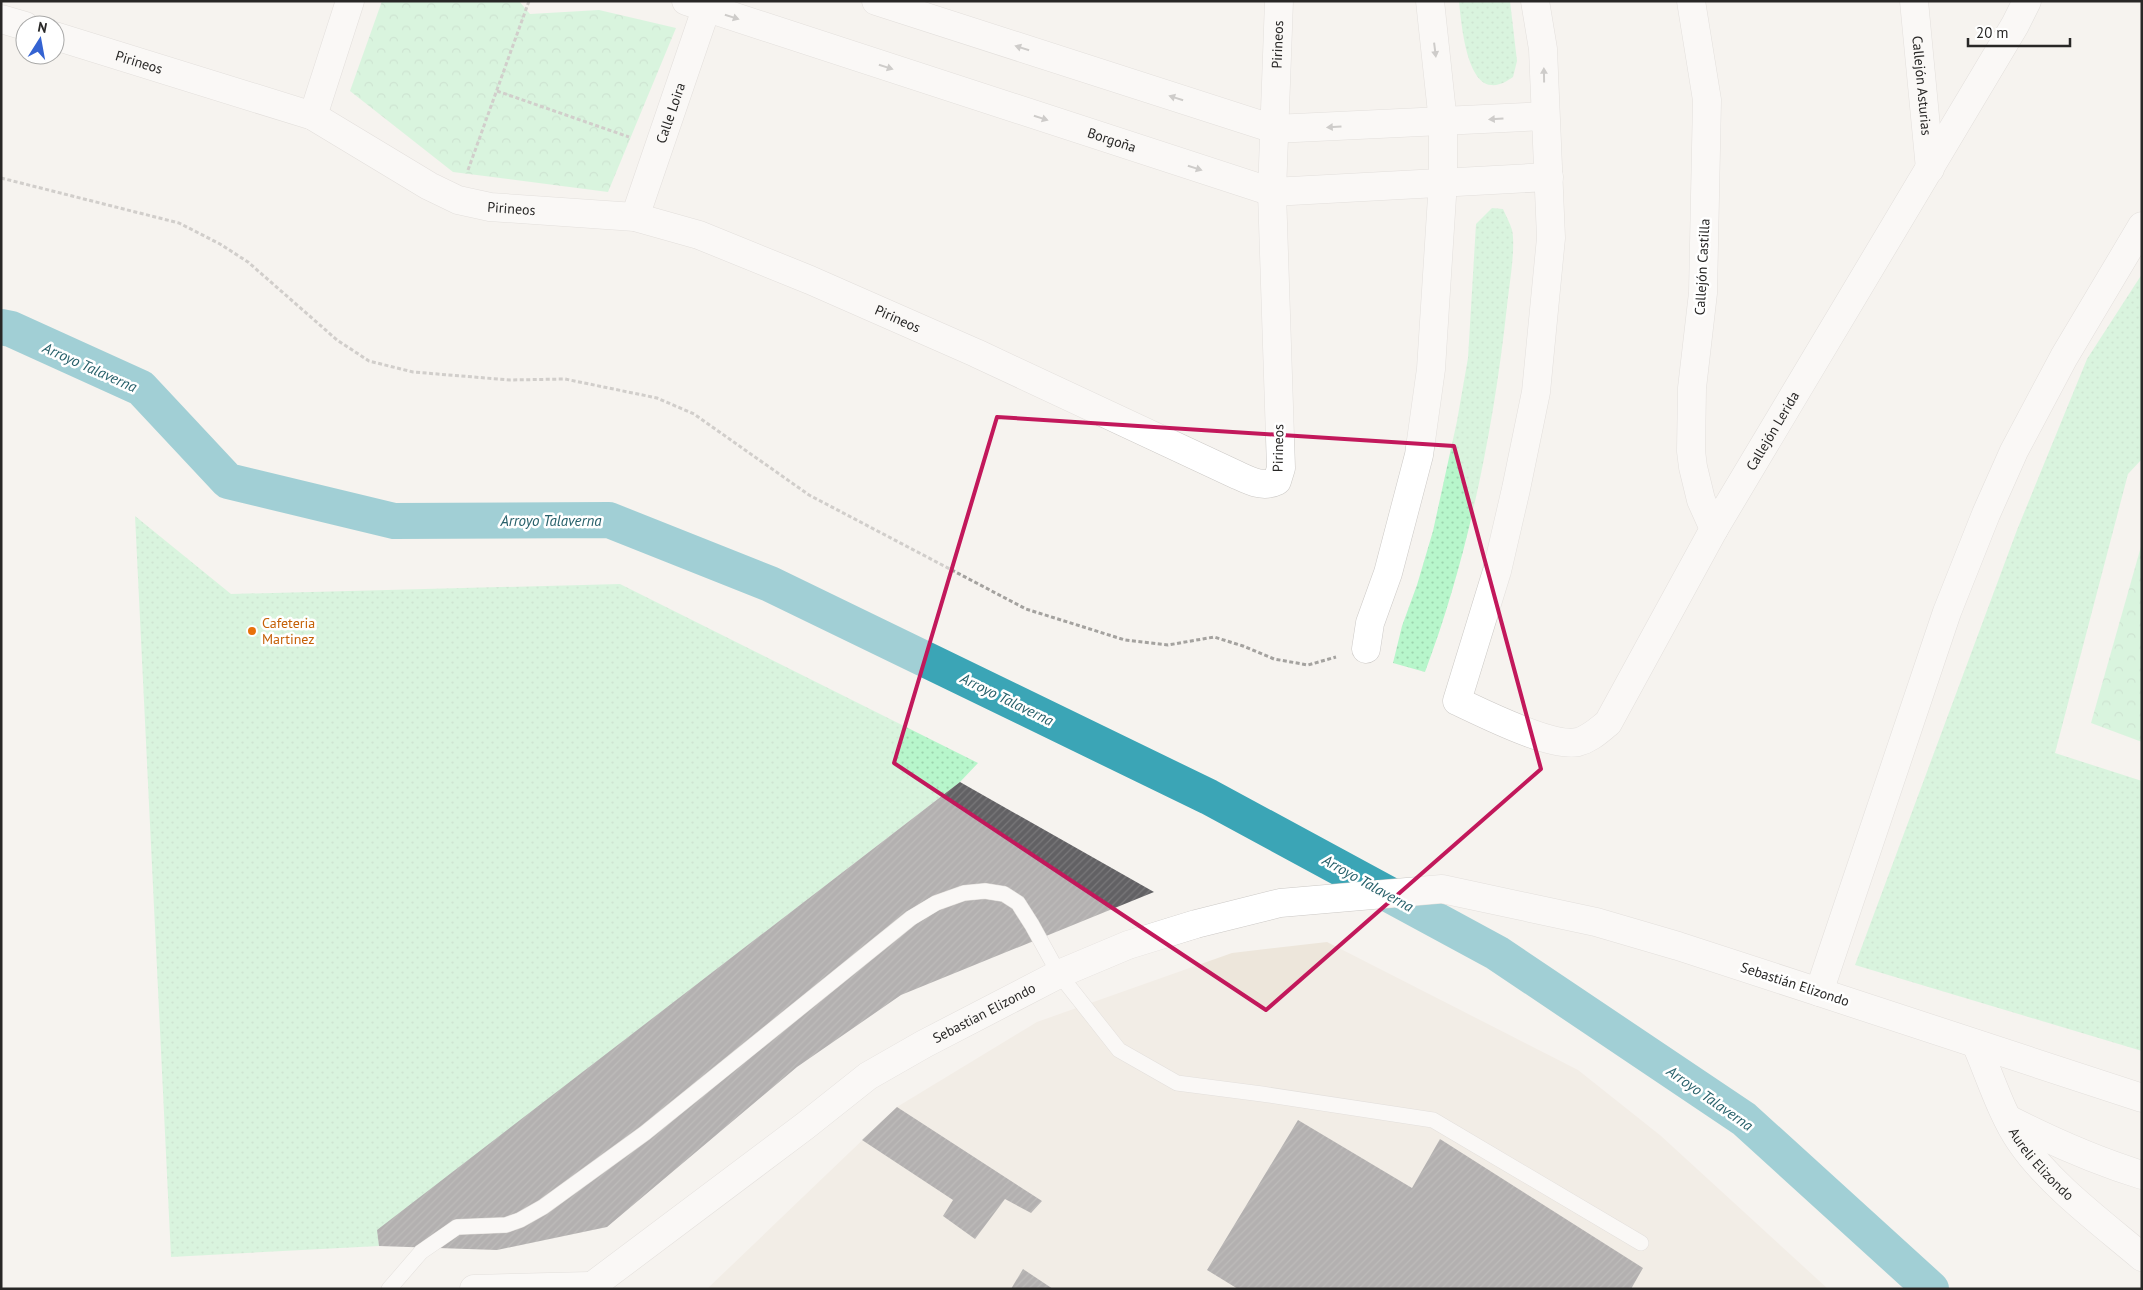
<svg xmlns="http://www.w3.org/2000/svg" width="2143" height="1290" viewBox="0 0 2143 1290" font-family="'PT Sans',sans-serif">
	<defs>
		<pattern id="grass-dots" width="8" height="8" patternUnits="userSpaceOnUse" patternTransform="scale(1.25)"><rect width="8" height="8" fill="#b7f6cb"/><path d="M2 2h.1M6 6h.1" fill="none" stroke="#9dd3ae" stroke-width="1.8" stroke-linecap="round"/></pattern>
		<pattern id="park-crowns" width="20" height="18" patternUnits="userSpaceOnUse" patternTransform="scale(1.25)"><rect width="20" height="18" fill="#b7f6cb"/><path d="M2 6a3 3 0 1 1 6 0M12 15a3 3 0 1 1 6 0" fill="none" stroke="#9dd3ae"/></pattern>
		<pattern id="building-hatch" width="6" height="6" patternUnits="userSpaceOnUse" patternTransform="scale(1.25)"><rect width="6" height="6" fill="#626164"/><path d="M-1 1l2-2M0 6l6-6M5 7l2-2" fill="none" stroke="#79787a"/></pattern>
	</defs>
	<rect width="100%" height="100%" fill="#f6f3ef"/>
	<!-- built -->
	<path fill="#ede6db" d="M1327 942 1578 1070 1661 1136 1828 1289H707L897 1107 1037 1022 1232 953Z"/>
	<!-- grass -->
	<g fill="url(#grass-dots)">
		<path d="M1459 1H1510L1517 61 1513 77C1507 81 1500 86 1491 85 1466 83 1461 21 1459 1Z"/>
		<path d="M1492 208 1503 209C1506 216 1510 223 1512 230 1516 247 1509 287 1507 306 1494 427 1468 558 1425 672L1393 663 1402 626 1417 585 1433 531 1457 421 1468 358 1476 224Z"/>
		<path d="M2142 274V459L2128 474 2055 753 2142 781V1051L1855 965 2017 530 2087 359Z"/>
		<path d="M135 516 231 594 620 584 978 763 960 782 378 1230 379 1246 171 1257Z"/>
	</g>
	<!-- park -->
	<g fill="url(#park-crowns)">
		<path d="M382 1H519L530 14 599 10 676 28 608 192 453 172 350 91Z"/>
		<path d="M2142 543V742L2091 723Z"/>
	</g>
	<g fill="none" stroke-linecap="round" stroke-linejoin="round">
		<!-- canal -->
		<path stroke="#3ba5b6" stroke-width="36" d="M1 327 11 329 141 388 228 481 394 521 609 520 770 584 1209 797 1497 953 1744 1119 1931 1289"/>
	</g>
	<!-- building -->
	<g fill="url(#building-hatch)">
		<path d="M960 782 1154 892 901 995 797 1067 607 1227 497 1250 379 1246 377 1230Z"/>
		<path d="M897 1107 1042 1201 1031 1213 1005 1199 975 1239 943 1216 953 1200 862 1140Z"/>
		<path d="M1298 1120 1412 1188 1440 1139 1643 1268 1631 1289H1238L1207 1270Z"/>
		<path d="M1023 1269 1053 1289H1011Z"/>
	</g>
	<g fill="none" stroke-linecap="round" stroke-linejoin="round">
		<!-- lane casing -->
		<g stroke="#ccc9c6" stroke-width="16">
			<path id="lane" d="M389 1289 421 1252 457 1227 506 1225 520 1220 543 1207 645 1133 911 918 936 903 964 893 985 891 1004 894 1018 903 1032 925 1059 974 1119 1050 1177 1083 1262 1094 1433 1120 1641 1243"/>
		</g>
		<!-- street casing -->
		<g stroke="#ccc9c6" stroke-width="29">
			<g id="street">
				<path id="s1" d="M686 1 1272 192 1549 177"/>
				<path d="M876 1 1274 129 1545 116"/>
				<path id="s2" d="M1535 1 1543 49 1551 238 1536 392 1516 489 1497 571 1457 701C1483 713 1551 748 1578 742 1590 739 1599 730 1608 723L1714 529 2015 25 2027 1"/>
				<path d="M1691 1 1707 100 1703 293 1692 388 1691 451 1693 467 1701 500 1714 529"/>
				<path id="s3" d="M1914 1 1930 169"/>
				<path d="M1 19 25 26"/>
				<path id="s4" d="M55 36 313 116 429 186 458 200 490 207 635 217 699 235 810 280 976 353 1237 475C1250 481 1263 488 1277 481L1281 468 1272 192 1279 1"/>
				<path d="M313 116 350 1"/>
				<path id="s5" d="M635 217 706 9"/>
				<path d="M1366 649 1370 623 1388 573 1419 455 1431 369 1443 181V122L1430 1"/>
				<path d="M1819 992 2142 1098"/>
				<path id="s6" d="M1976 1044C1989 1074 2002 1115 2020 1141 2049 1184 2102 1223 2142 1257"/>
				<path d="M2008 1119C2053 1142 2093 1160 2142 1175"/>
			</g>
		</g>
		<!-- secondary casing -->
		<g stroke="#ccc9c6" stroke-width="29">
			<g id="secondary">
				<path d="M474 1289 590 1286"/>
				<path id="s7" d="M588 1289 805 1126 868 1076 924 1044 1059 974 1128 945 1196 924 1280 903 1442 889 1596 922 1678 946 1819 992 1947 612 1986 514 2014 451 2064 357 2142 226"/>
			</g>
		</g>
		<!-- path -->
		<g stroke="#a4a29f" stroke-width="3" stroke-dasharray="4 2.5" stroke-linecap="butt">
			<path d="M497 91 629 137"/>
			<path d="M468 170 529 1"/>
			<path d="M1 178 179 223 220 244 248 262 337 340 369 361 413 372 510 380 565 379 657 398 694 414 809 495 1026 609 1125 640 1168 645 1214 637 1243 646 1274 659 1308 665 1336 657"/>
		</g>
		<!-- lane -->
		<use href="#lane" stroke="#fff" stroke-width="15"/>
		<!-- street -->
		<use href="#street" stroke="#fff" stroke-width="28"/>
		<!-- secondary -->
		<use href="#secondary" stroke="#fff" stroke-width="28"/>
	</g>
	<!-- one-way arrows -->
	<defs><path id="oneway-solid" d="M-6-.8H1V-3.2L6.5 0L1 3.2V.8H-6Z" transform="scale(1.25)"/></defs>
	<g fill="#9e9e9d">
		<use href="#oneway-solid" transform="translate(732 17) rotate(18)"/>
		<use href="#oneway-solid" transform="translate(1022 48) rotate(-162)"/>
		<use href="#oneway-solid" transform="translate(1435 50) rotate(83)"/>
		<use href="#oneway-solid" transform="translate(886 67) rotate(18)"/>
		<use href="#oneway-solid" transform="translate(1544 75) rotate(-91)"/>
		<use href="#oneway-solid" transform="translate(1176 98) rotate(-162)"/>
		<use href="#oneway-solid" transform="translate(1041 118) rotate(18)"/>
		<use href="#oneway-solid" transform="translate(1496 119) rotate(176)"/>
		<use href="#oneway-solid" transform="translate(1334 127) rotate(177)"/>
		<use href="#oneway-solid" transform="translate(1195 168) rotate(18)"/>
	</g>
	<!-- marked area -->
	<path d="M0 0H2143V1290H0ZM997 417 1454 446 1541 769 1266 1010 894 763Z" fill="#f6f3ef" fill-opacity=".55" fill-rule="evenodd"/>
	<path fill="none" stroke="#c2185b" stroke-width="4" stroke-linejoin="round" d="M997 417 1454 446 1541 769 1266 1010 894 763Z"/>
	<!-- markers -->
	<circle fill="#e8710a" stroke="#fff" stroke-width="2" cx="252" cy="631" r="5"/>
	<g text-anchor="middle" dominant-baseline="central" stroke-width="5" stroke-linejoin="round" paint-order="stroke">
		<!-- street labels -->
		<g font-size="14" fill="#282726" stroke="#fff">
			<text stroke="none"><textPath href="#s4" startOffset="1751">Pirineos</textPath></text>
			<text stroke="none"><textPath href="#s4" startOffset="88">Pirineos</textPath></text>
			<text stroke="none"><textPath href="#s3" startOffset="85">Callejón Asturias</textPath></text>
			<text stroke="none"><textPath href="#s5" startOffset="110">Calle Loira</textPath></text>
			<text stroke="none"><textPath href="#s1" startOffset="448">Borgoña</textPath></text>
			<text stroke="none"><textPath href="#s4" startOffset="492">Pirineos</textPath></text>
			<text transform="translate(1702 267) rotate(-87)">Callejón Castilla</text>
			<text stroke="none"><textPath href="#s4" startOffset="898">Pirineos</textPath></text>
			<text stroke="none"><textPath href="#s2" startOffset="1212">Callejón Lerida</textPath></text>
			<text transform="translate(1278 448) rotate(-89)">Pirineos</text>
			<text transform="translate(1795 984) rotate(18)">Sebastián Elizondo</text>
			<text stroke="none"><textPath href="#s7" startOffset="484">Sebastian Elizondo</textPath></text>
			<text stroke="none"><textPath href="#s6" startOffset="138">Aureli Elizondo</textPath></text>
		</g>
		<!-- food labels -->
		<g font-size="14" fill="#c56008" stroke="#fff" text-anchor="start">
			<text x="262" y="623">Cafeteria<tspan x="262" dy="16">Martinez</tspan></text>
		</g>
		<!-- water labels -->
		<g font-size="15" font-style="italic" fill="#27606a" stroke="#fff">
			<text transform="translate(90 367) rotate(24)">Arroyo Talaverna</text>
			<text x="551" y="520">Arroyo Talaverna</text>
			<text transform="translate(1007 699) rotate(26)">Arroyo Talaverna</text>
			<text transform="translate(1368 883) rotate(29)">Arroyo Talaverna</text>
			<text transform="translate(1710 1098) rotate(35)">Arroyo Talaverna</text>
		</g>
	</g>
	<!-- border -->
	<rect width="2143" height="1290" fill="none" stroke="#282726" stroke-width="5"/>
	<!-- north arrow -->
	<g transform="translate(40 40) rotate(11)"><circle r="24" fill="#ffffff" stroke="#a9a9a8"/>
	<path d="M0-4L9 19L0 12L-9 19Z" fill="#3463d2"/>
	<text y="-8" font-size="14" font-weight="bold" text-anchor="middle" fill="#282726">N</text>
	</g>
	<!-- scale -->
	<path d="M1968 38v8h102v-8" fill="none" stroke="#282726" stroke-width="2.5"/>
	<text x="1976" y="38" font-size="15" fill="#282726" stroke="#ffffff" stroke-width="4" paint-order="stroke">20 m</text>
</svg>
